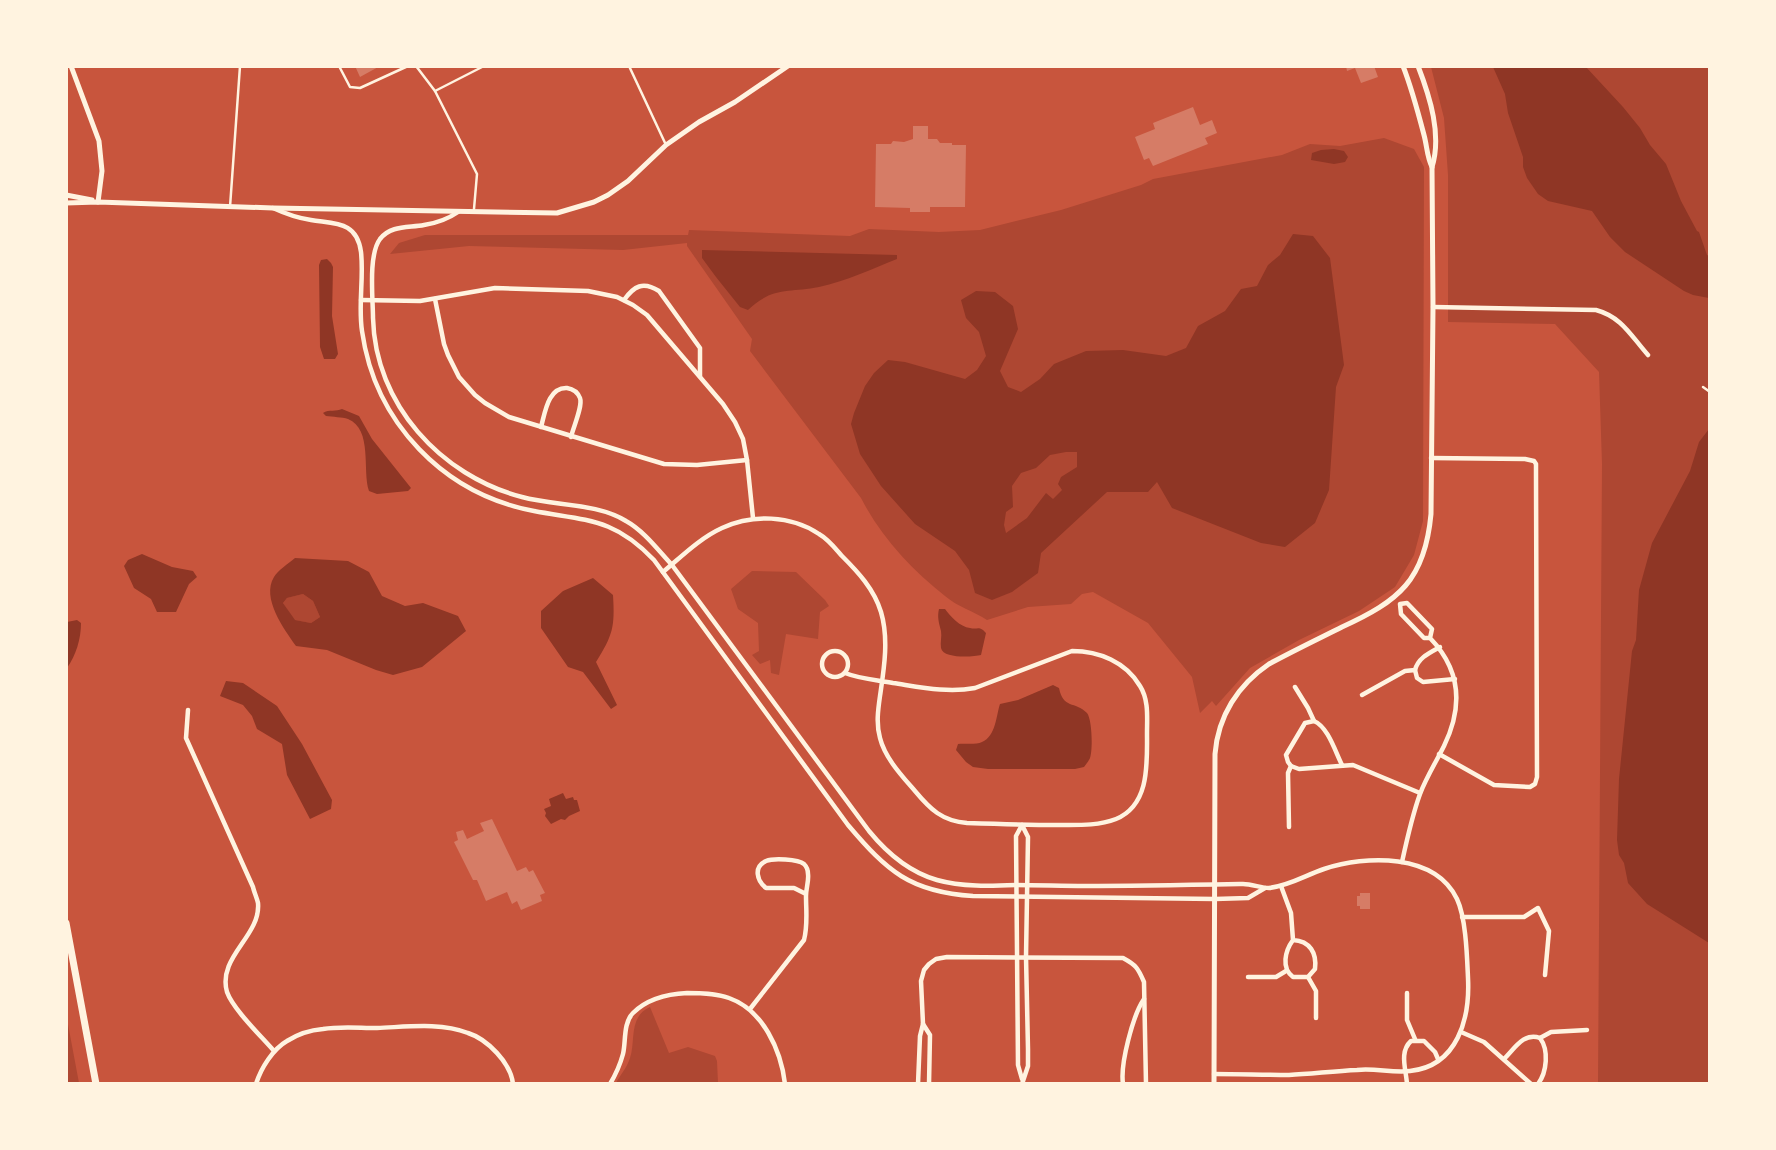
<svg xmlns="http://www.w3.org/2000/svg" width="1776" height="1150" viewBox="0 0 1776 1150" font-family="Mulish,sans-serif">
	<rect width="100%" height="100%" fill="#c8553d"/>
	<!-- green -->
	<g fill="#ae4732">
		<path d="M1431 67H1709V1083H1598L1602 464 1599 372 1555 324 1448 322V175L1444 118Z"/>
		<path d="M1384 138 1414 149 1424 167 1423 521 1414 555 1395 587 1359 611 1299 640 1250 668 1216 706 1212 701 1200 713 1192 677 1148 623 1093 592 1082 594 1071 604 1028 607 987 620C973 611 958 607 945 596 911 569 881 537 861 498L750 351 752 339 687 246V243L623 250 469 246 390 254 399 243 425 235H688L689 230 850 236 869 229 939 232 980 230 1061 210 1141 185 1153 179 1282 155 1310 144 1340 146Z"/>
		<path d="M752 571 796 572 825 600 829 606 820 612 818 639 786 634 779 675 771 673 770 660 760 664 752 655 759 651 758 623 738 609 731 589Z"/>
		<path d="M303 594 313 601 320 617 311 623 294 620 283 603 287 598Z"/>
		<path d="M650 1007 669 1053 688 1047 715 1056 717 1061 718 1083H616C620 1075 627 1068 630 1058 636 1041 628 1017 650 1007Z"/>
		<path d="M67 1019 79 1083H67Z"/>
	</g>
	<!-- water -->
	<g fill="#8f3625" fill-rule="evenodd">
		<path d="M1493 67H1586L1623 107 1640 128 1650 145 1666 164 1681 201 1697 231 1699 232 1707 255 1709 256V298L1693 295 1684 291 1625 252 1610 237 1592 211 1548 201 1538 194 1527 178 1523 167V157L1508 113 1505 94Z"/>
		<path d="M1334 149 1344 151 1348 157 1345 162 1334 164 1311 160 1312 153 1321 150Z"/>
		<path d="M1293 234 1313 236 1330 258 1344 365 1336 387 1329 490 1315 523 1285 547 1261 543 1172 508 1157 482 1148 492H1107L1041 553 1038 573 1012 592 992 600 975 593 969 570 955 551 915 524 881 486 860 454 851 424 854 413 865 386 874 373 888 360 905 362 965 379 977 370 986 356 979 332 966 318 961 300 976 291 995 292 1013 306 1018 329 1000 371 1008 387 1021 392 1040 379 1054 364 1086 351 1123 350 1166 356 1186 348 1198 326 1225 311 1241 289 1257 286 1268 265 1280 255ZM1066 452H1077V467L1061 477 1058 484 1062 490 1053 499 1046 493 1027 518 1006 533 1004 525 1006 512 1013 507 1012 486 1021 473 1036 468 1050 455Z"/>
		<path d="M702 250 897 255V259C872 269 846 281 819 287 789 293 773 286 748 310L740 307 716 277 702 258Z"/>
		<path d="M327 259 331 263 333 267 332 316 338 354 335 359H324L320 347 319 265 321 260Z"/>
		<path d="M342 409 359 416 372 439 411 488 408 491 377 494 369 491C362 471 373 429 348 419 342 417 333 417 326 416L323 413C329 409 336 412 342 409Z"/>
		<path d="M1709 429V943L1647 904 1628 883 1624 863 1619 855 1617 840 1619 779 1632 651 1636 640 1639 590 1652 543 1690 471 1699 442Z"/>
		<path d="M142 554 172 567 193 571 197 577 189 584 176 612H157L151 599 134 588 124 566 128 560Z"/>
		<path d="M295 558 348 561 369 572 382 596 405 606 423 603 458 616 466 631 422 667 393 675 376 670 327 650 296 646C284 629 261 598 274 577 278 570 288 564 295 558ZM303 594 313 601 320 617 311 623 295 620 283 603 287 598Z"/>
		<path d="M593 578 613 595C615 627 613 635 596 662L617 705 611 709 583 672 568 667 541 628V611L563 591Z"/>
		<path d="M939 609H945C950 616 960 627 970 628 978 630 979 625 986 633L981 655C973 657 943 659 941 648 940 642 942 637 941 631 939 623 937 617 939 609Z"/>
		<path d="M77 620 81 623C81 639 76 655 67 668V622Z"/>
		<path d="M226 681 243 683 277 706 302 744 332 800 331 809 310 819 287 775 282 744 257 729 252 716 243 705 220 696Z"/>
		<path d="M1053 685 1059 688C1063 709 1075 701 1087 713 1092 719 1093 749 1090 758 1090 759 1085 766 1084 767L1075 769H988L973 767 966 762 956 750 958 744C964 743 976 745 982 742 996 736 996 716 1000 704L1018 700Z"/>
		<path d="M563 793 566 799 573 797 574 800H577L580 811 569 816 565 820 561 819 551 824 545 816 546 813 544 809 551 806 549 799Z"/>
	</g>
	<!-- building -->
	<g fill="#d67c66">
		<path d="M355 66H380L360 77Z"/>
		<path d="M1346 66H1374L1378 77 1361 83 1355 68 1347 71Z"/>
		<path d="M1193 107 1200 125 1212 120 1217 133 1205 138 1208 144 1153 166 1149 158 1144 160 1135 137 1155 129 1153 123Z"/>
		<path d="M913 126H928V139H937L940 143H952V145H966L965 207H930V212H910V208L875 207 876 144H891L893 141 904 142 913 139Z"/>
		<path d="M492 819 517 871 526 867 529 872 533 870 545 893 540 895 542 901 521 910 517 901 512 904 507 892 486 901 477 880H473L454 842 458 840 456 832 463 830 467 839 484 831 480 823Z"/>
		<path d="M1360 893H1370V909H1360V906H1357V896H1360Z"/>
	</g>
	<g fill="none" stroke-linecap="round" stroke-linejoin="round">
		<!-- service -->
		<g stroke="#fff3e0" stroke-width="2.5">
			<path d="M339 66 350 87 360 88 408 66"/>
			<path d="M416 66 435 91"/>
			<path d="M629 66 666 145"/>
			<path d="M230 207 240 66"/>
			<path d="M474 209 477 174 435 91 484 66"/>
			<path d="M1703 387 1710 392"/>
		</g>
		<!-- minor -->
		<g stroke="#fff3e0" stroke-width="4.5">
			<path d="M273 208C286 214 297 218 311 220 335 224 357 221 361 252 364 278 358 305 362 331 375 423 444 494 534 511 588 521 614 518 654 560L848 825C887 871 910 892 973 896L1215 899 1248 898 1265 888"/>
			<path d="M458 212C448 219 437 223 424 225 408 228 391 225 380 239 368 255 373 299 373 318 375 404 441 476 522 497 555 506 597 503 626 521 644 531 658 550 672 565L869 831C887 853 909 872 937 880 962 887 990 886 1016 885 1039 885 1062 886 1084 886 1138 886 1190 885 1243 884 1252 884 1261 888 1269 888 1289 886 1306 875 1324 869 1366 855 1435 853 1457 899 1466 918 1467 956 1468 978 1470 1018 1458 1066 1410 1071 1392 1073 1375 1068 1357 1070 1334 1071 1311 1074 1289 1075 1264 1075 1239 1074 1214 1074"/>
			<path d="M435 299 444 344 448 355 459 377 475 395 485 403 509 417 664 464 697 465 747 460"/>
			<path d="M361 300 420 301 495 288 588 291 617 297 633 305 647 315 723 404 735 422 743 439 747 460 753 518"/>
			<path d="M624 300C634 286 643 281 659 291L700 348V376"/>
			<path d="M1433 307 1596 310C1622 317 1631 336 1648 355"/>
			<path d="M541 427C545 413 548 387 567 388 573 389 578 393 580 398 583 406 573 428 571 437"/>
			<path d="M1431 458 1525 459 1534 461 1536 464V473L1537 777 1535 784 1530 787 1494 785 1439 754"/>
			<path d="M663 572C681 557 700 538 722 528 752 514 791 515 819 534 828 539 835 548 842 556 858 572 874 589 881 612 889 639 884 669 880 696 878 710 876 724 880 738 885 758 902 776 915 791 930 809 942 821 967 823 997 824 1028 825 1058 825 1078 825 1098 826 1116 819 1150 805 1147 763 1147 733 1147 718 1149 700 1140 686 1126 662 1099 651 1072 651L975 688C947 693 920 687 893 683 877 680 860 679 845 673"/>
			<circle cx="835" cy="664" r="13"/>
			<path d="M1415 670 1417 678 1423 682 1455 679"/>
			<path d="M1415 670C1418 658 1429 653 1440 647"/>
			<path d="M1295 687 1308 708 1314 721C1328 727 1335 751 1342 765"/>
			<path d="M1362 695 1405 671 1415 670"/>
			<path d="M188 710 186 738 253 887C254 892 257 898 258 903 261 936 217 957 227 992 233 1009 261 1036 274 1051"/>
			<path d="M1291 766 1299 769 1353 765 1420 793"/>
			<path d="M1022 825 1028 837 1026 957 1028 1049V1066L1022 1084"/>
			<path d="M1022 825 1016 836 1018 1065 1022 1079"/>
			<path d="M1289 827 1288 773 1291 766 1288 762 1286 755 1305 723 1314 721"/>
			<path d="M1402 862C1407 839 1412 816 1420 794 1426 778 1436 762 1444 746 1463 707 1461 670 1430 638H1424L1401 614 1400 604 1407 603 1432 629 1430 638"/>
			<path d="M1281 886 1291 913 1293 940C1285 951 1281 968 1293 977H1308L1315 969C1317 953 1310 941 1293 940"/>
			<path d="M1462 917H1524L1538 908 1549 931 1545 975"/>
			<path d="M1248 977H1276L1286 971"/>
			<path d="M1308 977 1316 991V1018"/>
			<path d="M1407 993V1020L1415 1039"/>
			<path d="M750 1009 804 940C808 925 806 911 806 896 806 888 809 881 808 874 808 870 806 866 804 864 798 859 773 858 766 861 753 867 757 881 766 888H794L806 894"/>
			<path d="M923 1024 930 1035 929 1084"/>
			<path d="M1461 1032 1484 1042 1531 1084"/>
			<path d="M1504 1059C1515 1048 1524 1032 1540 1038L1551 1032 1587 1030"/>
			<path d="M256 1084C261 1068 273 1049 287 1041 298 1034 311 1030 323 1029 340 1026 359 1028 377 1028 406 1027 440 1022 468 1033 487 1039 511 1063 513 1084"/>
			<path d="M610 1084C616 1074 620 1065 623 1054 626 1042 623 1023 633 1013 647 999 667 994 687 993 700 993 716 993 729 998 763 1010 781 1050 785 1084"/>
			<path d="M918 1084 920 1036 923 1024 921 981 924 970 929 964 936 959 947 957 1123 958C1136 965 1138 968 1144 982L1146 1084"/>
			<path d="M1123 1084C1120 1064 1133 1015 1144 999"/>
			<path d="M1407 1084C1406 1069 1399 1052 1411 1041H1424L1435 1052 1438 1059"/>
			<path d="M1538 1084C1547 1072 1549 1050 1540 1038"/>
		</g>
		<!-- tertiary -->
		<g stroke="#fff3e0" stroke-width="5">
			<path d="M71 66 99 141 102 171 98 202"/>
			<path d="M1403 66C1412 89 1418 112 1424 135 1427 146 1427 157 1432 167"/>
			<path d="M66 195 92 200"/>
			<path d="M66 203 98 202 273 208 557 213 594 202 608 195 628 181 666 145 699 122 735 102 788 66"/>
			<path d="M1214 1084 1215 754C1218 716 1238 685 1269 664 1293 651 1318 639 1342 627 1399 601 1425 580 1431 514L1433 307 1432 167C1442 135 1430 97 1418 66"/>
		</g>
		<!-- primary -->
		<path stroke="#fff3e0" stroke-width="7" d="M66 923 96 1084"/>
	</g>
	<!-- border -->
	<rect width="1776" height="1150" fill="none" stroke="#fff3e0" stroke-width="136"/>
</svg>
